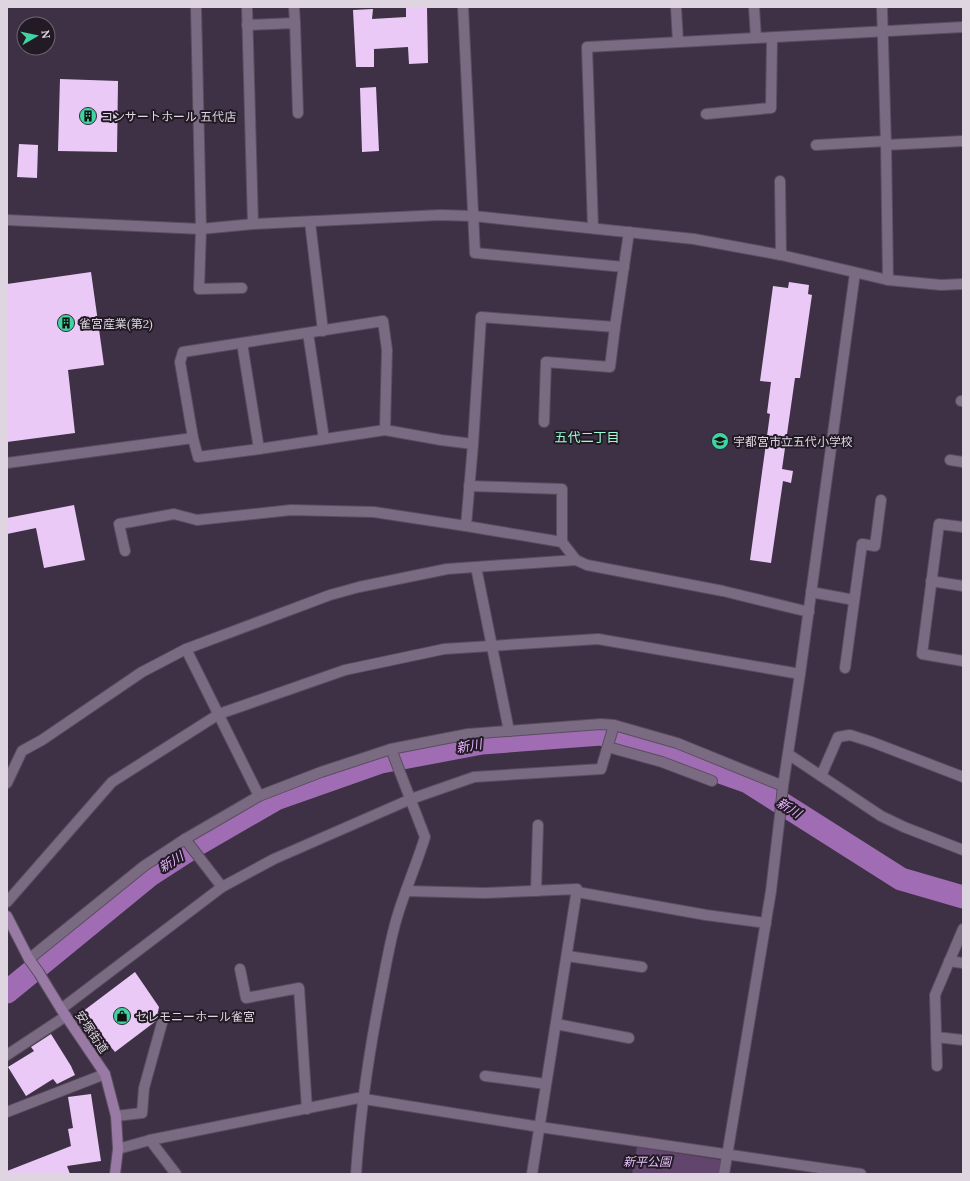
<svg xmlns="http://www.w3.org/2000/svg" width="970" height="1181" viewBox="0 0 970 1181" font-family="Lora,'Noto Sans JP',serif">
	<rect width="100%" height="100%" fill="#3f3145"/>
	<!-- green -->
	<path fill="#61456d" d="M637 1147 721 1160 723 1162 721 1174H632Z"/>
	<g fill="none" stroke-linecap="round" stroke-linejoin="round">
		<!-- river -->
		<path stroke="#a06db4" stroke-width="23" d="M7 992 150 875 198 844 276 799 381 762 482 743 601 734 644 745 748 782 901 879 963 897"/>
	</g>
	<!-- building -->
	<g fill="#eac9f7">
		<path d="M406 7H427L428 63 409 64 408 47 374 49V67H356L353 10 373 9 372 19 406 17Z"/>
		<path d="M60 79 118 81 117 152 58 151Z"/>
		<path d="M376 87 379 151 362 152 360 88Z"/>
		<path d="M19 144 38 145 37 178 17 177Z"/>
		<path d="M91 272 104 365 68 370 75 433 7 442V284Z"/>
		<path d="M789 282 809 285 808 294 812 295 800 378H795L782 469 793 471 791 483 783 481 771 563 750 560 770 414 767 413 771 382 760 381 773 286 788 288Z"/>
		<path d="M74 505 85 560 44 568 36 528 7 534V518Z"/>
		<path d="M135 972 159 1007 156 1021 115 1052 82 1012Z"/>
		<path d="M51 1034 71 1066 75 1075 57 1084 53 1079 26 1096 8 1067 34 1051 31 1047Z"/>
		<path d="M91 1094 101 1161 67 1166 70 1174H7V1171L71 1146 68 1129 73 1128 68 1097Z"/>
	</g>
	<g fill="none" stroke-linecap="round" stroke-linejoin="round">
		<!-- street casing -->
		<g stroke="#594d5e" stroke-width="12">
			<g id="street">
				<path d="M196 7 201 229 199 289 242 288"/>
				<path d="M247 7 253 224"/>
				<path d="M294 7 295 23"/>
				<path d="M463 7 475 253 624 267"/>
				<path d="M676 7 678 42"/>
				<path d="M754 7 756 38"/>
				<path d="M882 7 886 145 963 141"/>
				<path d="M247 25 295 23 298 113"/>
				<path d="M706 114 771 108 772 38"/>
				<path d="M816 145 886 141 888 280"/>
				<path d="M780 181 781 255"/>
				<path d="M7 220 201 229 253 224 440 215 473 216 694 239 781 255 888 280 941 285 963 284"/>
				<path d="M310 222 323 331"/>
				<path d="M593 228 587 47 963 27"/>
				<path d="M308 333 324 439"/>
				<path d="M242 343 259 449"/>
				<path d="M961 401H963"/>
				<path d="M544 422 546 362 610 367 615 327"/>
				<path d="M385 430 259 449 198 457 193 438 180 362 183 352 383 321 387 350 385 430 441 440 473 444"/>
				<path d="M950 460 963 462"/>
				<path d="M7 463 193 438"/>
				<path d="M469 486 562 489V542L576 560"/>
				<path d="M963 527 939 524 922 654 963 661"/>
				<path d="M562 542 466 526 473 444 481 317 615 327 629 232"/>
				<path d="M125 551 119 524 174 514 197 520 291 510 374 512 466 526"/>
				<path d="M476 567 509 731"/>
				<path d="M931 581 963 586"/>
				<path d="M811 592 854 600"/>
				<path d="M186 649 259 796"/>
				<path d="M845 668 862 544 875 546 881 500"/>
				<path d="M608 747 662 762 712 781"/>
				<path d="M788 754 881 816 904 827 963 850"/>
				<path d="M821 776 838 737 850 735 872 742 963 777"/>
				<path d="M7 783 22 751 42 740 142 672 186 649 330 595 359 587 447 569 576 560 587 565 723 591 809 612"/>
				<path d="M185 839 222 887"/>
				<path d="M406 891 484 893 577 889 532 1174"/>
				<path d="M536 891 538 825"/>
				<path d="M577 892 706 915 766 923"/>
				<path d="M7 902 112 782 219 714 345 670 444 649 598 639 800 674"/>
				<path d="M567 956 642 967"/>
				<path d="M29 959 144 866 185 839 259 796 321 772 391 749 468 734 601 724 614 725 677 743 783 786"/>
				<path d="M949 961 963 963"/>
				<path d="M240 969 246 998 299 988 307 1109"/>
				<path d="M61 1009 222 887 274 859 411 799 474 777 601 769 614 725"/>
				<path d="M556 1024 629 1038"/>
				<path d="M936 1037 963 1040"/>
				<path d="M7 1055 66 1016"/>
				<path d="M937 1066 935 995 963 929"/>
				<path d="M485 1076 546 1084"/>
				<path d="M7 1112 105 1074"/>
				<path d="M116 1116 142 1113 144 1088 162 1023"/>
				<path d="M150 1140 176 1174"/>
				<path d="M118 1149 150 1140 358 1098 540 1127 861 1174"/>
				<path d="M356 1174C360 1113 369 1052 381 991 386 966 390 939 398 914 406 888 417 863 425 837L391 749"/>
				<path d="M724 1174 771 891 780 815 783 786 800 674 855 273"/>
			</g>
		</g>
		<!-- secondary casing -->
		<g stroke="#594d5e" stroke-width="12">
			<path id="secondary" d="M7 916 29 959 39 973 61 1009 105 1074 116 1116 118 1149 115 1174"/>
		</g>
		<!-- street -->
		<use href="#street" stroke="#7b6b82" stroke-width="10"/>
		<!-- secondary -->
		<use href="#secondary" stroke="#987aa5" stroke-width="10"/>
	</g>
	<!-- icons -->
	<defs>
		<g id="building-disc" transform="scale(0.9)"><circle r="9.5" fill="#3fd4a2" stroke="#221b25"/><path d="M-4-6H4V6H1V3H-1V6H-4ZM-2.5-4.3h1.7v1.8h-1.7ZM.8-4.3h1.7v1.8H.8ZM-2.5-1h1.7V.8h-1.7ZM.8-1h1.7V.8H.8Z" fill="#111"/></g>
		<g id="school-disc" transform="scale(0.9)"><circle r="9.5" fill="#3fd4a2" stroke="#221b25"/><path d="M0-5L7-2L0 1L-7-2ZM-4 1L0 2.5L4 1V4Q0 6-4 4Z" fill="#111"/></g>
		<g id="shop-disc" transform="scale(0.9)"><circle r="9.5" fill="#3fd4a2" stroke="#221b25"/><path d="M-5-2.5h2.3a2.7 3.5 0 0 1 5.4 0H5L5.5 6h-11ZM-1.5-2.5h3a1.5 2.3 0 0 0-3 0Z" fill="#111"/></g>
	</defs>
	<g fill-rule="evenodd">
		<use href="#building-disc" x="88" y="116"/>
		<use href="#building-disc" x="66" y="323"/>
		<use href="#school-disc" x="720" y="441"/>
		<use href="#shop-disc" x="122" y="1016"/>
	</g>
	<g text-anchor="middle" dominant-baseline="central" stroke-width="4" stroke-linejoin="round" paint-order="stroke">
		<!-- poi labels -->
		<g font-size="12" fill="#ded5e1" stroke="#221b25" text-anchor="start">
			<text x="101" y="116">コンサートホール 五代店</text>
			<text x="79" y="323">雀宮産業(第2)</text>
			<text x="733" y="441">宇都宮市立五代小学校</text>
			<text x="135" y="1016">セレモニーホール雀宮</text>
		</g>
		<!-- street labels -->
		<g font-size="12" fill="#ded5e1" stroke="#221b25">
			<text transform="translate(92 1032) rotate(56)">安塚街道</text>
		</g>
		<!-- park labels -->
		<g font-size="12" font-style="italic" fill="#e6bef7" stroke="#221b25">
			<text x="647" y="1161">新平公園</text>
		</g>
		<!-- neighbourhood labels -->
		<g font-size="13" fill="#a0f9d4" stroke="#221b25">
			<text x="587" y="437">五代二丁目</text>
		</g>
		<!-- water labels -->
		<g font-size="13" font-style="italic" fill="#e7b1fc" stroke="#221b25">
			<text transform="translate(469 746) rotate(-10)">新川</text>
			<text transform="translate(789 808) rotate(32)">新川</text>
			<text transform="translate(171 862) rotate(-31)">新川</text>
		</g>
	</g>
	<!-- border -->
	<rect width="970" height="1181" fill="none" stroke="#ded5e1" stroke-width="16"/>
	<!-- north arrow -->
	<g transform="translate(36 36) rotate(81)"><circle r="19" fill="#221b25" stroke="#6d6570"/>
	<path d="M0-3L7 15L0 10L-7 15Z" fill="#3fd4a2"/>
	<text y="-6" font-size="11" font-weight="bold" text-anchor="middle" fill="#ded5e1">N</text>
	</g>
</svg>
